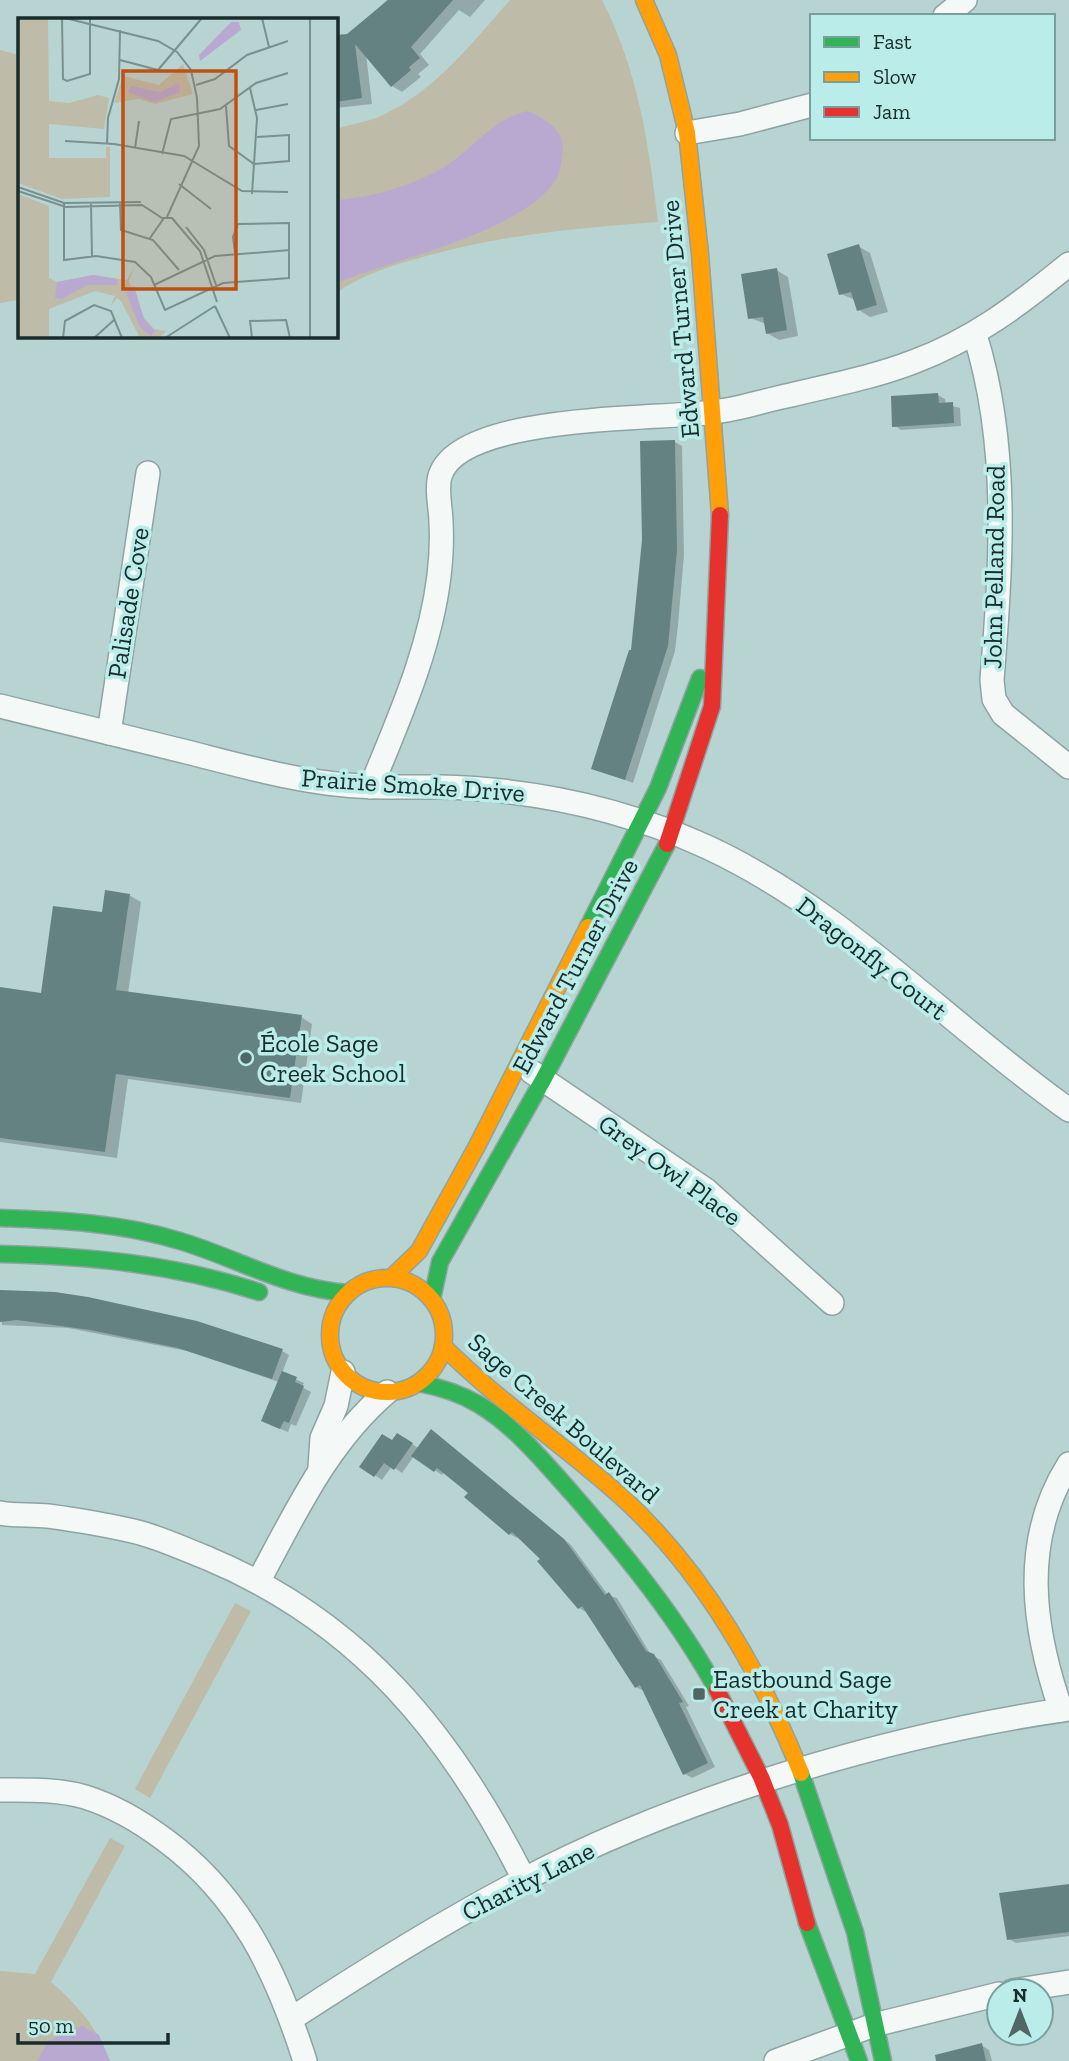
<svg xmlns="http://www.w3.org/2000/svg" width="1069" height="2061" viewBox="0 0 1069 2061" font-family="'Zilla Slab',serif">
	<rect width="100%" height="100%" fill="#b8d4d2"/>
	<!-- green -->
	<g fill="#bebba8">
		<path d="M510 0H602C638 70 649 145 658 222 578 228 507 234 430 255 396 264 365 273 336 293V129C351 124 368 122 383 115 436 90 472 43 510 0Z"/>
		<path d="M0 50 19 55V300L0 303Z"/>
		<path d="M235 1603 251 1611 150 1798 135 1789Z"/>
		<path d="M110 1838 125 1846 51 1982C78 2005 97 2028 110 2061H0V1971L35 1974Z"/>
	</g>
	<!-- water -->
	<g fill="#b9a9d1">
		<path d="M528 111C549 121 567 131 562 157 561 163 560 172 557 178 526 231 392 260 336 283V200C370 198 410 186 439 170 472 152 490 119 528 111Z"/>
		<path d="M82 2026 99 2035 110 2061H37L48 2041Z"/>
	</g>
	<!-- shadow -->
	<g fill="#0003">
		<path d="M387 0H485L470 17 459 10 420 54 429 65 418 74 421 77 402 92 392 86 366 54 372 104 336 108V37L348 36Z"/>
		<path d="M858 246 870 253 888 312 870 317 859 310 855 300 841 294Z"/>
		<path d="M776 270 788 277 798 336 779 340 767 333 766 324 750 318Z"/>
		<path d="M938 395 945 399 946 404 960 408 961 426 901 430 894 425Z"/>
		<path d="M675 442 682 446 684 555 678 625 675 651 633 783 594 768 633 653Z"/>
		<path d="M129 895 141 902 128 994 301 1017 312 1024 301 1103 128 1079 117 1158 0 1142V989L43 995 104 914Z"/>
		<path d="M0 1292 282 1351 289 1355 282 1373 304 1383 302 1387 311 1392 296 1426 291 1424 288 1432 270 1425 279 1382 187 1351 68 1328 2 1325Z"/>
		<path d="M438 1435 571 1545 608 1595 617 1598 651 1655 661 1660 689 1706 686 1707 715 1767 692 1778 685 1774 644 1691 636 1687 586 1612 579 1608 542 1559 519 1536 517 1538 510 1534 470 1492 445 1471 442 1475 414 1456 402 1473 392 1466 382 1480 362 1467 392 1442 405 1439 418 1448Z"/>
		<path d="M1069 1886V1936L1016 1943 1009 1939Z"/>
		<path d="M981 2045 989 2050 992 2061H942Z"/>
	</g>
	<!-- building -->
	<g fill="#658283">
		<path d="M388 0H453L411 47 420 58 409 67 411 70 391 87 355 44 362 98 336 102V35L347 34Z"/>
		<path d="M859 244 877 305 857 311 851 292 839 295 827 254Z"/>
		<path d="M777 268 787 330 766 334 763 317 748 319 741 274Z"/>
		<path d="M938 393 939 403 953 402 954 423 892 427 891 396Z"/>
		<path d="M675 440 677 550 668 646 625 780 591 769 629 650H631L642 540 640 441Z"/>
		<path d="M105 890 130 894 116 990 302 1015 290 1098 116 1074 105 1152 0 1138V987L41 993 53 906 102 912Z"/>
		<path d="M0 1290 55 1292 88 1297 197 1321 283 1349 272 1379 178 1348 90 1330 17 1320 0 1322Z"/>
		<path d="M282 1371 297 1377 295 1382 304 1386 289 1423 284 1421 280 1429 261 1421Z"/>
		<path d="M431 1429 564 1539 605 1595 609 1592 646 1651 654 1654 683 1702 679 1703 708 1763 683 1775 640 1685 635 1688 582 1606 578 1609 537 1561 540 1559 512 1532 509 1535 464 1497 468 1493 437 1468 434 1472 411 1456Z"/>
		<path d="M397 1433 413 1443 394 1470 384 1463 374 1477 359 1467 382 1434 392 1440Z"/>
		<path d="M1069 1884V1932L1007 1940 999 1893Z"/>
		<path d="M982 2043 986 2061H936L935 2055Z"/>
	</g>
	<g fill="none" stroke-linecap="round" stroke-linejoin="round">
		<!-- street casing -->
		<g stroke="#8ea4a2" stroke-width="26">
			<g id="street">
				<path d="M945 16 965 0"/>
				<path d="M687 133 740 124 812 105"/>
				<path d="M975 335C1010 447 1001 565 992 680L994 699 1003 714 1069 767"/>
				<path d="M0 706C65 722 130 738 195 754 238 765 282 777 327 783 364 788 402 787 439 787 533 789 622 808 707 847 843 910 948 1024 1069 1110"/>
				<path d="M109 733 148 473"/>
				<path d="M371 787C399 718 430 650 439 576 441 559 442 540 441 523 441 510 436 489 440 476 459 413 659 420 714 412 740 409 765 400 791 395 832 385 874 377 913 362 973 340 1020 304 1069 264"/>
				<path d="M532 1072 706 1190 832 1303"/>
				<path d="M320 1467 322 1438 336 1406 343 1372"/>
				<path d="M0 1513C16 1516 32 1514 48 1516 77 1520 108 1525 137 1532 161 1538 184 1549 207 1558 360 1622 451 1734 524 1879"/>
				<path d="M258 1582C295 1514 327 1443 387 1392"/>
				<path d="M1061 1710C1033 1629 1020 1541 1069 1464"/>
				<path d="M0 1790C28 1790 58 1789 85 1797 114 1806 141 1822 165 1840 241 1896 277 1973 305 2061"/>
				<path d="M1012 1991 1069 1982"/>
				<path d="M291 2019C367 1969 443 1922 523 1880 681 1797 893 1734 1069 1709"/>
				<path d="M776 2061 874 2025 999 1994"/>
			</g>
		</g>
		<!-- fast casing -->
		<g stroke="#8ea4a2" stroke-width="19">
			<g id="fast">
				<path d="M588 927 658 788 700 678"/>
				<path d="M0 1218C61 1220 122 1223 180 1241 237 1258 287 1289 348 1293"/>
				<path d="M0 1254C89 1256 174 1264 259 1292"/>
				<path d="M432 1299 440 1262 543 1080 667 844"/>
				<path d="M418 1383C440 1387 459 1393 478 1404 515 1426 543 1461 571 1492 625 1554 678 1619 717 1690"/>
				<path d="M801 1773 855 1932 883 2061"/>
				<path d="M807 1923 859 2061"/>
			</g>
		</g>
		<!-- slow casing -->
		<g stroke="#8ea4a2" stroke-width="19">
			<g id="slow">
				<path d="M644 0 668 55 687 133 700 254 720 515"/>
				<path d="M392 1277 419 1251 477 1146 588 927"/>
				<circle cx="387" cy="1335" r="57"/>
				<path d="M443 1346C500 1403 567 1447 626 1501 704 1573 762 1675 801 1773"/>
			</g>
		</g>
		<!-- jam casing -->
		<g stroke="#8ea4a2" stroke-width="19">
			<g id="jam">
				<path d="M667 844 712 706 720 515"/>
				<path d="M717 1690 761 1777 780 1825 807 1923"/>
			</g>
		</g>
		<!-- street -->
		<use href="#street" stroke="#f4f9f8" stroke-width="23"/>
		<!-- fast -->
		<use href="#fast" stroke="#30b455" stroke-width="16"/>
		<!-- slow -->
		<use href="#slow" stroke="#ff9f0a" stroke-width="16"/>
		<!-- jam -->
		<use href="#jam" stroke="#e5322d" stroke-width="16"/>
	</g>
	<!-- markers -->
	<g fill="#506765" stroke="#baece9" stroke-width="2.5">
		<circle cx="246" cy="1058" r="7"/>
		<rect x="692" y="1687" width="14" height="14" rx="3.5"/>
	</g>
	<g text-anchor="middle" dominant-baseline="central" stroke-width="7" stroke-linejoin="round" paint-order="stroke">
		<!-- street labels -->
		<g font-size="26" fill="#182c2b" stroke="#baece9">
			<text transform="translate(680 319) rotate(-95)">Edward Turner Drive</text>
			<text transform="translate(994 567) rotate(-89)">John Pelland Road</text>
			<text transform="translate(128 603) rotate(-81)">Palisade Cove</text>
			<text transform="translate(413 785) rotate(4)">Prairie Smoke Drive</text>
			<text transform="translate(872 958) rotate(38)">Dragonfly Court</text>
			<text transform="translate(575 966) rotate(-62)">Edward Turner Drive</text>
			<text transform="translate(670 1170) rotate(36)">Grey Owl Place</text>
			<text transform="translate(564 1418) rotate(41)">Sage Creek Boulevard</text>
			<text transform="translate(528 1881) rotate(-27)">Charity Lane</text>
		</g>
		<!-- poi labels -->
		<g font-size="26" fill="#182c2b" stroke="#baece9" text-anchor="start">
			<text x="260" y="1043">École Sage<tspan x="260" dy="30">Creek School</tspan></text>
			<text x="713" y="1679">Eastbound Sage<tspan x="713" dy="30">Creek at Charity</tspan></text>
		</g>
	</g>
	<!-- overview -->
	<g transform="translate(18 18)">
		<rect width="320" height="320" fill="#b8d4d2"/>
		<path d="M0 0H30L31 83 51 85 80 77 91 80 86 111 31 106V140H88V129H92V179L44 181 0 165ZM165 46 175 76 137 86 121 81 96 85 105 58 141 67ZM0 176 31 188V260L39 264 75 257 109 262 117 247 111 263 126 300 136 311 148 313 141 320H122L103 283 99 280 92 289 97 278 77 273 31 291V320H0Z" fill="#bebba8"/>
		<path d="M213 4H221L223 12 182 43 181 37ZM161 65 162 74 137 84 110 74 113 68 142 74ZM75 257 99 261 100 267H69L44 281 37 280 39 264ZM116 268 126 301 137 313 133 318 122 309 108 275Z" fill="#b9a9d1"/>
		<path fill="none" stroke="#78918f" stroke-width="2" d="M44 0 45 61 49 63 72 56V0M47 0 140 23 159 34 173 52 179 80 181 128 149 199M126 0H148M244 0 251 29M292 0V320M102 42 140 52 184 0M178 67 197 61 229 37 270 23M232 70 239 100 234 176M208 88 211 128 236 146 271 143V117L239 119M238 92 270 86M47 123 96 126 166 138 224 173 270 174M89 126 90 100 101 61 102 12M117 130 121 103M144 136 153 101 202 91 238 65 270 55M161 166 193 191M0 169 46 185 123 184M0 173 48 189 124 187 144 200H154L182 233 199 284M46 185V242L78 238 117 244 133 259 147 292 205 265 271 260V205L220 206 215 219 217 234M102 185 103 212 135 222 161 252M73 186 74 238M168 209 186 232 198 267M132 220 146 200M136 267 197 238 272 232M197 288 212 320M45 320 47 303 76 287 93 293 104 320M76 320 96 302M147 320 197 288M234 320 232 303 268 302 272 320"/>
		<path fill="#be5012" fill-opacity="0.15" stroke="#be5012" stroke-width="3.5" d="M105 53H218V271H105Z"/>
		<rect width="320" height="320" fill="none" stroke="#182c2b" stroke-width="3.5"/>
	</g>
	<!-- legend -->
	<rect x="810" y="14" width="245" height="126" fill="#baece9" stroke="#799f9d" stroke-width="2"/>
	<rect x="824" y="37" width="35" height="10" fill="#30b455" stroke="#799f9d" stroke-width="2"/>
	<text x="873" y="49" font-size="21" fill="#182c2b">Fast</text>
	<rect x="824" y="72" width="35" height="10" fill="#ff9f0a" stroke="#799f9d" stroke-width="2"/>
	<text x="873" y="84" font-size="21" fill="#182c2b">Slow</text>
	<rect x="824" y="107" width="35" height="10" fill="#e5322d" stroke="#799f9d" stroke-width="2"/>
	<text x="873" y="119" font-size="21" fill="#182c2b">Jam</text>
	<!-- north arrow -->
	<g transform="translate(1020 2012)"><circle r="33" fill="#baece9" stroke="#799f9d" stroke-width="2"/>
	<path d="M0-5L12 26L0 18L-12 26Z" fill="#506765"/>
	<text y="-10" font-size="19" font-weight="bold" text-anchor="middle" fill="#182c2b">N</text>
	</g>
	<!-- scale -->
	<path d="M18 2033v10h150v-10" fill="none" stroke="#182c2b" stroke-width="3.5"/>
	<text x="28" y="2033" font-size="21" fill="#182c2b" stroke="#baece9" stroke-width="5" paint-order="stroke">50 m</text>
</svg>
